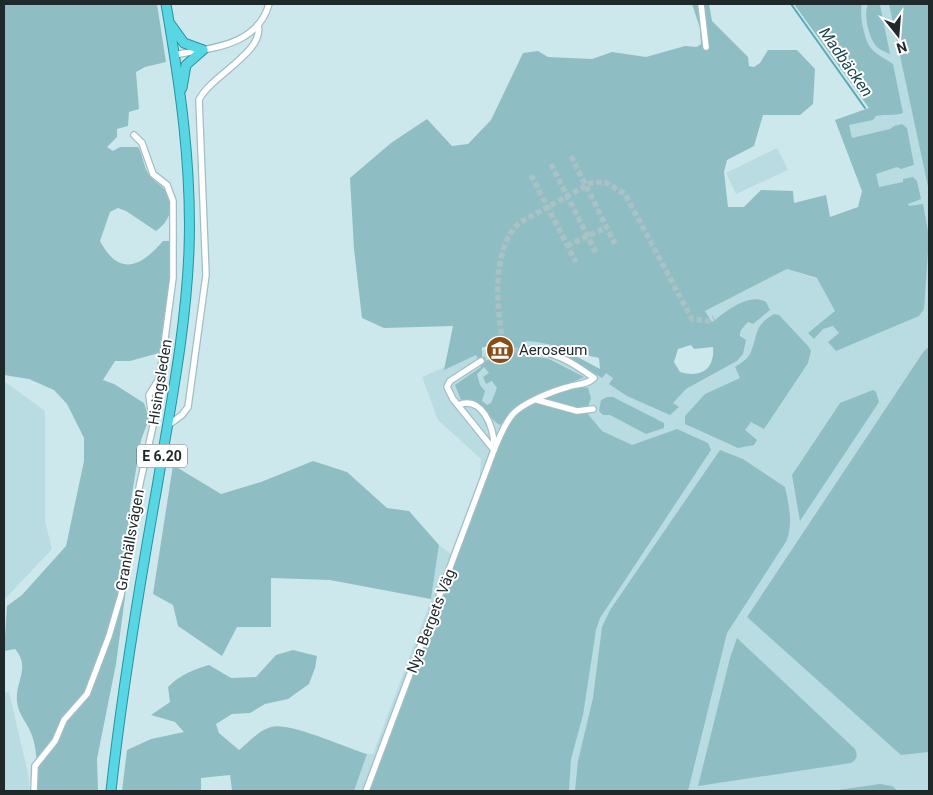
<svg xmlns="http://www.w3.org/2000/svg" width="933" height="795" viewBox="0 0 933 795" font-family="Roboto,sans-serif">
	<rect width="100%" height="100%" fill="#cde8ec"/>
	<!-- built -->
	<g fill="#b8dce1">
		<path d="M794 4H929V791H354L367 754H373L431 600 439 545 452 555 479 486 481 459 438 420 422 377 491 347 539 337 600 369 686 389 737 361 743 354 741 330 748 322 737 305 712 322 705 311 787 269 880 300 862 191 835 120 869 108Z"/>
		<path d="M777 148 788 170 736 194 726 173Z"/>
		<path d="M4 381 45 411V521L52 549 4 600Z"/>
		<path d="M9 692 28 773 30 791H4V693Z"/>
	</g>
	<!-- green -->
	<g fill="#8ebec4" fill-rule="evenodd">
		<path d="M4 4H157L166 62 145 67 136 72 139 109 129 112 128 126 117 129V137L107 147 113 151 120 147H138C143 154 143 165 148 173 152 180 160 184 165 190 176 205 170 221 156 231L126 211 118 208 110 212 100 241C119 277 141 267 163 241H171L169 284 159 353 130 361H115L103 380 114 384 144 403 149 419 141 440 130 506 125 597 116 664 97 759 98 791H38C37 773 38 749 31 733 26 721 18 714 17 701 15 682 31 667 15 649L4 651 7 606 22 595 66 546 84 461V438L67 404 54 390 29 379 4 375Z"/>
		<path d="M692 4H709L712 21 748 57 749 66 754 67 760 63 768 50H797L815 69 813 104 800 115H763L754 146 727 160 724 172 728 207H744L761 190 793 191 794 203 826 195 830 217 858 207 862 191 835 120 869 108 794 4H862C859 14 864 38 870 47 875 54 886 59 893 64L903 113C896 116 886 114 876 116L873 120 849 125 852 138 890 129 894 126 902 124 907 128 914 165 901 169 897 167 876 174 879 187 903 182V179L913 177 917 181 921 199 908 204 909 206 923 204 929 237 924 309 919 316 836 351 828 342 839 333 833 326 823 329 814 339 808 333 835 311 817 278 787 269 705 311 712 322C726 312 748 292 766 302L770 310 753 324 748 322 741 330 740 336 746 340 743 354 737 361 686 389 673 403 679 407 670 415 627 396 609 384 613 378 606 373 602 378 565 355 568 352 600 369 599 358C575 353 551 342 526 341V355L549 359 584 377 517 408 500 425C482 414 486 398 461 400L455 385 481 367 476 355 444 370 453 326 384 328 362 318 354 249 350 178 391 143 427 119 452 146 468 144 491 120 523 53 538 51 548 57 592 59 612 52 646 57 685 46 697 47 701 44 700 28ZM502 340 509 352 482 362V348ZM691 345 694 349 713 347C715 370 700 378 680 372L674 362 678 349ZM484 367 489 373 483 377 486 384 492 381 497 388 491 403 487 405 482 401 485 391 480 385 477 374Z"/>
		<path d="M868 4 880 5 890 54C885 52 880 50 876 46 869 38 863 14 868 4Z"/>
		<path d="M889 4H929V191Z"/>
		<path d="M774 314 779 315 808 346 811 351 808 363 764 429 751 422 745 430 757 440 754 445 738 448 685 424V416L705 394 740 378 735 367C740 363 747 360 750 354 759 335 752 327 774 314Z"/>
		<path d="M929 347V752L901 755 747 617 924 351Z"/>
		<path d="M582 387 588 388 591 398 588 407 579 410 541 400 561 391Z"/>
		<path d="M873 390 876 392 879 402 800 521 792 475 840 403Z"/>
		<path d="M607 397H613L664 423V428L646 434 610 415H603L599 411 601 400Z"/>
		<path d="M538 402 587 413 602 431 632 445 677 429 708 443 711 450 600 618 596 630 583 715 571 759 569 791H369L435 613 443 600 447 582 504 432C511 417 522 407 538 402Z"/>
		<path d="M720 450 743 459 785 487C789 506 793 521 787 540L727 633 688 791H575L578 761 593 698 602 627 610 610Z"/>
		<path d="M313 461 347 472 387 508 409 511 439 545 431 599 330 580 271 578V627H237L222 656 178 626 173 605 153 594 173 465 221 494 261 482Z"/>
		<path d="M737 638 855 749C858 756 857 759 851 763L698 786 730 658Z"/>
		<path d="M293 650 317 656 315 668 309 684 288 699 265 704 250 713 232 714 216 724 219 733 239 750C249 742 258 731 271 727 288 721 347 748 367 754L354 791H239L232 790 230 775 201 778V791H122L127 750 151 739 184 732 175 722 151 715 170 702 168 687C181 674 193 670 209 665L231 678 256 677 276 655Z"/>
		<path d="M880 784 892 786 898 791H831Z"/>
	</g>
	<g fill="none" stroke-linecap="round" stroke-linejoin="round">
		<!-- stream -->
		<path stroke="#58a9b4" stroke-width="2" d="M791 4 865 108"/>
		<!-- minor-tunnel -->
		<g stroke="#aac2c5" stroke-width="5.5" stroke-dasharray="5.5 3" stroke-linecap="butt">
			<path d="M571 156 615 244"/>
			<path d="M551 164 596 253"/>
			<path d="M531 175 576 262"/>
			<path d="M567 246 607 227"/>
			<path d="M504 351C498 314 489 252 519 223L591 183 605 182 625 194 692 319 708 321 714 318"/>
			<path d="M481 361 504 351 525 350"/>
		</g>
		<!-- minor casing -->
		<g stroke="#a3bec2" stroke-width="8">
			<g id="minor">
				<path d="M701 4 706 47"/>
				<path d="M174 55C210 48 257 47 269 4"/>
				<path d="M481 361 450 381 447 387 453 399 494 450"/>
				<path d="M537 400 577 411 593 409"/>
				<path d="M458 405C482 395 494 427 494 445"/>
				<path d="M167 426 182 415 188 407 206 275 199 100C210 76 265 52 258 25"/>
				<path d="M34 791 35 766 55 741 64 720 87 694 109 636 121 595 140 483 153 426 149 395 159 379 161 368 173 278V201L167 185 153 174 142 143 134 135"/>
				<path d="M366 791 494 450C499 438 504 425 512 415 522 403 553 391 568 387 577 384 587 385 594 378 572 362 553 350 525 350"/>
			</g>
		</g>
		<!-- trunk casing -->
		<g stroke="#29929e" stroke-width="11">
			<g id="trunk">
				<path d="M171 25 184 43 203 50"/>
				<path d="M182 88 186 65 203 50"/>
				<path d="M111 791C122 690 139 588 157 487 170 409 186 330 189 250 192 167 180 85 166 4"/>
			</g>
		</g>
		<!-- minor -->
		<use href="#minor" stroke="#fff" stroke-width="5.5"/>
		<!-- trunk -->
		<use href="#trunk" stroke="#58d6e4" stroke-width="9"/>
	</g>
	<!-- icons -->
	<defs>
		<g id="museum-disc" transform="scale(1.4375)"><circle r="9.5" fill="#8b4c12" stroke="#fff"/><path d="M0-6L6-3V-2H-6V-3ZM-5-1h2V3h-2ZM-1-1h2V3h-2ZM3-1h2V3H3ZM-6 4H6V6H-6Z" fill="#fff"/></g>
	</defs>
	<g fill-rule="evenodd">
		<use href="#museum-disc" x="500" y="350"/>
	</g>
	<g text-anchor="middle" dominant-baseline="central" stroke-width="4" stroke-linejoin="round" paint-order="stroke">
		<!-- shield labels -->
		<rect fill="#fff" stroke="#62696a" stroke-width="1" x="137" y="444.5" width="50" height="23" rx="4"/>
		<g font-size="14" font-weight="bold" fill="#1f292a">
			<text x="162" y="456">E 6.20</text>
		</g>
		<!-- poi labels -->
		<g font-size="15" fill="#1f292a" stroke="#fff" text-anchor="start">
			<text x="519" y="350">Aeroseum</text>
		</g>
		<!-- street labels -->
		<g font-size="15" fill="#1f292a" stroke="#fff">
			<text transform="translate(160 382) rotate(-81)">Hisingsleden</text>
			<text transform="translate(130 540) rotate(-80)">Granhällsvägen</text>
			<text transform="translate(431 621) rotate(-69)">Nya Bergets Väg</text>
		</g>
		<!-- water labels -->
		<g font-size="16" font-style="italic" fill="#1f464b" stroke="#fff">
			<text transform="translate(846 62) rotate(55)">Madbäcken</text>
		</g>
	</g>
	<!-- border -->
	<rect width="933" height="795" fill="none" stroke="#1f292a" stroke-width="10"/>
	<!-- north arrow -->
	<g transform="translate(898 35) rotate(163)" stroke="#ffffff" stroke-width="4" paint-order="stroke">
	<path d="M0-4L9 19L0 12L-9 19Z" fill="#1f292a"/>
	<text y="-8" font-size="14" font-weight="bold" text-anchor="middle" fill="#1f292a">N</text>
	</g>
</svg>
